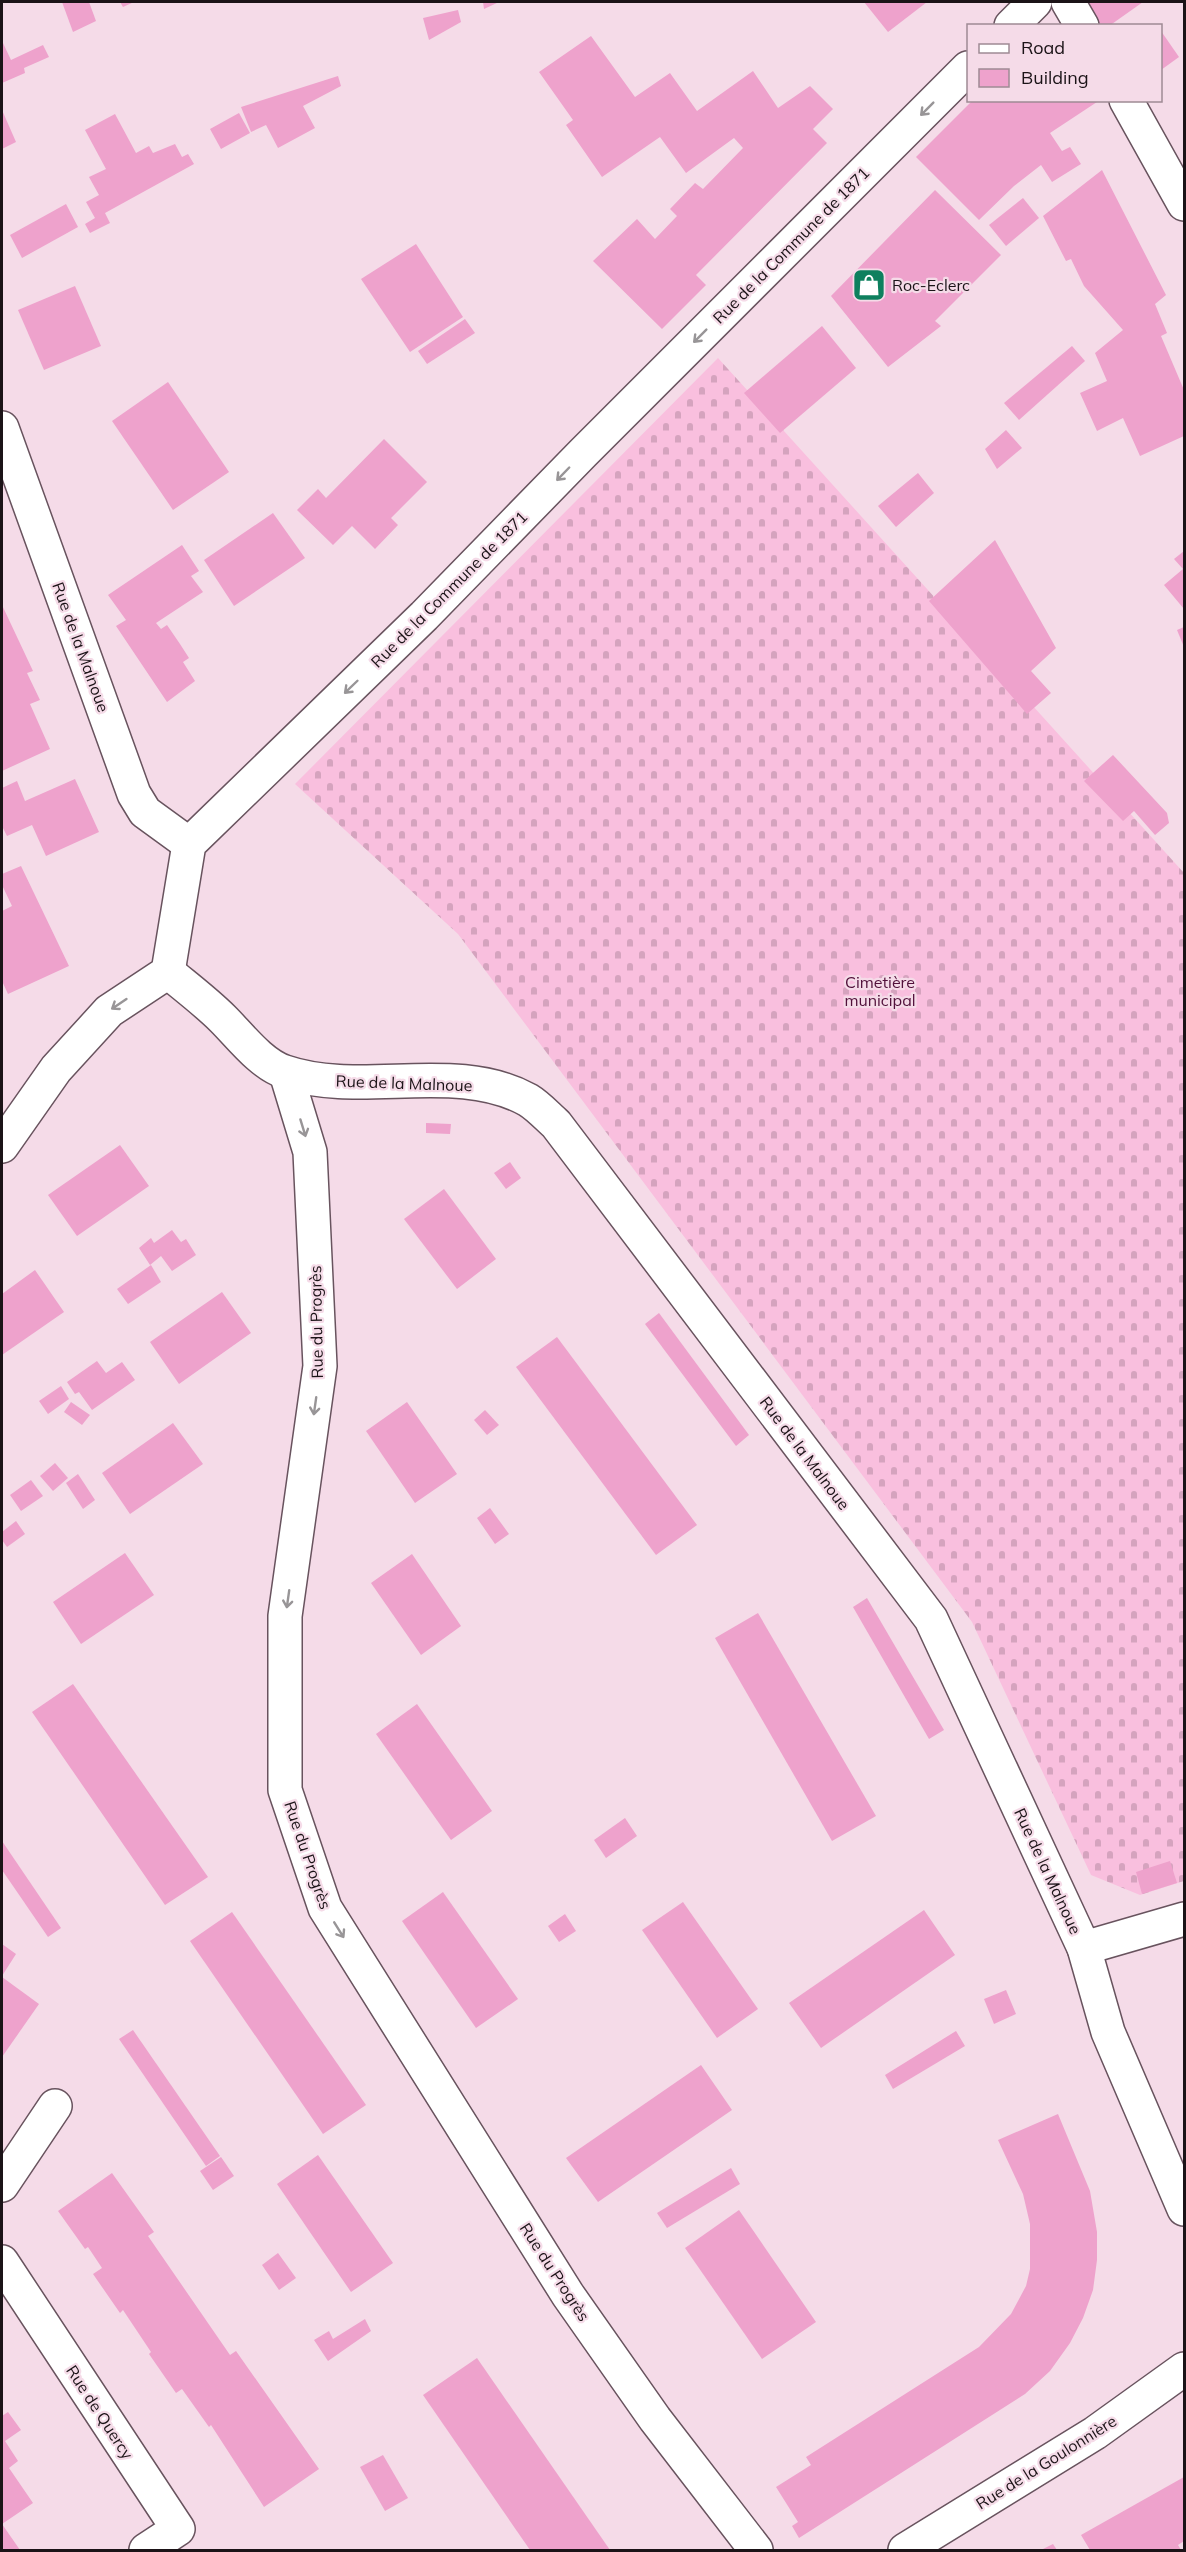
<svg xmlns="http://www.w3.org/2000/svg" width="1186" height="2552" viewBox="0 0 1186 2552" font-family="Mulish,sans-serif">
	<defs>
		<pattern id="cemetery-stones" width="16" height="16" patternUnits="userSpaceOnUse" patternTransform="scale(1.5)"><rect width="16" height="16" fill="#f9bfde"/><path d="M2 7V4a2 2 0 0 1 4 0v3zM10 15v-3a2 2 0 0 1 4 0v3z" fill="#d5a3be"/></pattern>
	</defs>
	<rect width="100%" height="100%" fill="#f5dbe8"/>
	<!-- cemetery -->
	<path fill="url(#cemetery-stones)" d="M718 358 1184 873V1881L1140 1895 1091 1875 972 1622 458 934 295 784Z"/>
	<!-- building -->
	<g fill="#eea2cc">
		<path d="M62 2H89L96 21 73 32Z"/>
		<path d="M120 2H134L123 7Z"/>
		<path d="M483 2H499L484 9Z"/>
		<path d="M864 2H927L888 32Z"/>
		<path d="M1088 2H1143L1109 26H1101Z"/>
		<path d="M458 10 461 22 429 40 423 18Z"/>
		<path d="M1161 31 1179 57 1161 70Z"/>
		<path d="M591 36 635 97 670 73 697 111 753 71 778 108 810 86 833 109 813 129 827 143 696 275 706 285 662 329 593 261 637 219 655 239 677 216 670 209 695 183 703 189 743 148 734 138 686 173 660 137 602 177 566 125 573 120 539 72Z"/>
		<path d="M3 43 11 60 43 45 49 57 24 68 25 73 2 83V44Z"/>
		<path d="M338 76 341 86 303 106 315 128 278 148 266 125 251 132 241 107Z"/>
		<path d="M973 100H1100L1050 133 1062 151 1070 147 1081 164 1052 182 1041 165 1014 186 979 220 916 157Z"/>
		<path d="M2 110 16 142 2 149Z"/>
		<path d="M239 113 250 133 221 149 210 129Z"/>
		<path d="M115 114 136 153 149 146 153 153 175 144 182 157 188 154 194 164 105 213 110 223 90 233 85 224 95 218 86 202 99 195 89 177 106 169 85 130Z"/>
		<path d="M1102 170 1166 295 1155 304 1167 333 1161 336 1184 390V436L1140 456 1123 418 1097 431 1080 393 1107 381 1095 353 1123 330 1084 286 1071 259 1066 261 1043 216Z"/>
		<path d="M935 190 1001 255 935 321 941 326 888 367 831 296Z"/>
		<path d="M1023 198 1039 218 1006 246 989 225Z"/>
		<path d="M66 204 78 227 22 258 10 235Z"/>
		<path d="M416 244 463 317 410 352 361 279Z"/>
		<path d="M75 286 101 346 44 370 18 310Z"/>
		<path d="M465 319 475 333 427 364 418 351Z"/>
		<path d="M822 326 856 368 780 433 744 393Z"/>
		<path d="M1072 346 1085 361 1019 420 1004 403Z"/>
		<path d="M168 382 229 472 173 510 112 421Z"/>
		<path d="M1006 430 1022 448 997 469 985 449Z"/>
		<path d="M384 439 427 482 391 518 398 525 375 549 352 526 333 545 297 510 318 489 326 498Z"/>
		<path d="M918 473 934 493 896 527 878 506Z"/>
		<path d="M273 513 305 558 234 606 204 560Z"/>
		<path d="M995 540 1056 648 1031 671 1051 693 1027 714 929 601Z"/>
		<path d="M182 545 199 571 191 576 203 592 156 623 161 629 167 625 180 644 189 658 183 662 195 681 167 702 116 626 126 620 108 595Z"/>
		<path d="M1184 551V609L1164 585 1183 569 1174 559Z"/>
		<path d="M2 605 33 671 27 673 40 700 30 704 50 749 2 771Z"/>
		<path d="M1184 627V647L1177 630Z"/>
		<path d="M1113 755 1167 813 1169 823 1155 835 1134 811 1123 821 1084 781Z"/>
		<path d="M75 779 99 832 46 856 32 825 7 836 2 826V788L17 781 25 801Z"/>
		<path d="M21 866 69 966 8 994 2 981V911L12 906 2 885V874Z"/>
		<path d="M426 1123 451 1124 450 1134 426 1133Z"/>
		<path d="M120 1145 149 1186 77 1236 48 1195Z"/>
		<path d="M510 1162 521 1178 506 1189 494 1173Z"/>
		<path d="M444 1189 496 1259 457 1289 404 1219Z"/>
		<path d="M172 1230 181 1242 186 1239 196 1255 172 1271 161 1256 150 1265 139 1248 151 1238 154 1243Z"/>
		<path d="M151 1265 161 1282 128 1304 117 1289Z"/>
		<path d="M35 1270 64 1312 2 1355V1294Z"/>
		<path d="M222 1292 251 1333 179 1384 150 1342Z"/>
		<path d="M659 1313 749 1435 736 1446 645 1324Z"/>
		<path d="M557 1337 697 1525 656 1555 516 1367Z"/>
		<path d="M97 1361 106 1373 122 1362 135 1380 92 1410 79 1392 75 1394 67 1382Z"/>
		<path d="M61 1386 69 1399 48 1414 39 1401Z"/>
		<path d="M71 1402 90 1415 82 1425 64 1412Z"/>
		<path d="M407 1402 457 1474 415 1503 366 1431Z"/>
		<path d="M485 1410 499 1425 487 1435 474 1420Z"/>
		<path d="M173 1423 203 1464 130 1514 102 1473Z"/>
		<path d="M55 1463 68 1478 53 1491 40 1476Z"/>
		<path d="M78 1474 95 1500 83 1509 66 1483Z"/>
		<path d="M31 1480 43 1496 21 1511 10 1495Z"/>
		<path d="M490 1508 509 1534 495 1544 477 1518Z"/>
		<path d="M16 1521 25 1534 7 1547 2 1540V1532Z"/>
		<path d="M125 1553 154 1595 81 1644 53 1602Z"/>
		<path d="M412 1554 461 1626 421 1655 371 1583Z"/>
		<path d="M867 1598 944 1730 929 1739 853 1607Z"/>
		<path d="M758 1613 876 1816 832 1841 715 1638Z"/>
		<path d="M73 1684 208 1877 165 1905 32 1712Z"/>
		<path d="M417 1704 492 1811 451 1840 376 1734Z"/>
		<path d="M625 1818 637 1836 606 1858 594 1840Z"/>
		<path d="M2 1841 61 1928 48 1937 2 1870Z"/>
		<path d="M1170 1861 1177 1883 1142 1894 1136 1872Z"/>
		<path d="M443 1892 518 1999 476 2028 402 1921Z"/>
		<path d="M683 1902 758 2009 717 2038 642 1930Z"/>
		<path d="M924 1910 955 1955 821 2048 789 2003Z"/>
		<path d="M232 1912 366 2105 323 2134 190 1941Z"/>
		<path d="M565 1914 576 1931 559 1942 548 1926Z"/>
		<path d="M2 1944 16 1954 2 1976Z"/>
		<path d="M2 1977 39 2004 2 2057Z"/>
		<path d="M1006 1990 1016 2014 994 2024 984 1999Z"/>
		<path d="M133 2030 220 2156 206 2166 119 2039Z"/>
		<path d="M956 2031 965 2046 893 2089 885 2075Z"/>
		<path d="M701 2065 732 2110 598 2202 566 2158Z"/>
		<path d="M1058 2114 1090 2191 1097 2232V2260L1093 2290 1083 2318 1070 2343 1050 2371 1025 2394 799 2538 792 2526 798 2522 776 2487 811 2465 806 2457 979 2347 1011 2314 1026 2286 1030 2269V2224L1023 2194 998 2140Z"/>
		<path d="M318 2155 393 2263 351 2292 277 2184Z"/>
		<path d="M221 2157 234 2176 213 2190 200 2171Z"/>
		<path d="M731 2168 740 2184 667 2228 657 2213Z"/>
		<path d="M112 2173 154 2232 148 2236 230 2355 236 2351 319 2469 264 2507 211 2425 209 2427 182 2389 176 2393 149 2354 151 2352 123 2310 120 2313 93 2274 102 2268 88 2247 85 2249 58 2211Z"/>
		<path d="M739 2210 816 2322 762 2359 685 2248Z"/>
		<path d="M278 2253 296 2278 279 2290 262 2265Z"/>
		<path d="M365 2319 371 2331 328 2361 314 2340 329 2331 333 2339Z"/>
		<path d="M477 2358 610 2550H530L423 2395Z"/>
		<path d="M8 2412 21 2430 5 2441 18 2461 9 2468 33 2503 2 2524 20 2550H2V2416Z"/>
		<path d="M383 2455 408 2498 385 2511 360 2467Z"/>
		<path d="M1184 2477V2541L1178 2545 1181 2550H1090L1081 2535Z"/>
		<path d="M1053 2544 1057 2550H1041Z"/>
	</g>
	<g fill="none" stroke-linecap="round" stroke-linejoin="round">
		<!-- minor casing -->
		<g stroke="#68535e" stroke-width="36">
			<g id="minor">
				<path d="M1068 2 1082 26"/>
				<path d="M1126 100 1184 204"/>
				<path d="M2 428 134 794 145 812 189 844"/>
				<path d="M168 972C186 987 206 1002 223 1019 241 1037 261 1064 285 1072 361 1098 456 1060 528 1100 538 1106 547 1116 556 1124L931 1619 1084 1948 1108 2032 1184 2209"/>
				<path d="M286 1073 310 1152 320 1366 285 1616V1790L325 1908 568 2295 655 2419 756 2550"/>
				<path d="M1084 1948 1184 1919"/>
				<path d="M2 2185 55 2106"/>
				<path d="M2 2262 178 2529 146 2550"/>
				<path d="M905 2550 1095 2433 1184 2369"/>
			</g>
		</g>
		<!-- tertiary casing -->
		<g stroke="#68535e" stroke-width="36">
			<g id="tertiary">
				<path d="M1011 26 1035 2"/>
				<path d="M2 1146 56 1069 109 1011 168 972 189 844 424 616 583 453 968 68"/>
			</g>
		</g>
		<!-- minor -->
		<use href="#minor" stroke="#fff" stroke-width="33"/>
		<!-- tertiary -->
		<use href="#tertiary" stroke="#fff" stroke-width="33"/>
	</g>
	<!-- one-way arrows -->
	<defs><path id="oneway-shaft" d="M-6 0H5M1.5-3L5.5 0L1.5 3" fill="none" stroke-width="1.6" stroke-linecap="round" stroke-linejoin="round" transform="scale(1.5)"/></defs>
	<g stroke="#989597">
		<use href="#oneway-shaft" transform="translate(927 109) rotate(135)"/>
		<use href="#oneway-shaft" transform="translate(700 336) rotate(135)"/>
		<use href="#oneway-shaft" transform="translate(563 474) rotate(134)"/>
		<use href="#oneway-shaft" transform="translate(351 687) rotate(136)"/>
		<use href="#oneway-shaft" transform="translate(119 1004) rotate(146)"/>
		<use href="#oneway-shaft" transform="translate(303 1128) rotate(73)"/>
		<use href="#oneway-shaft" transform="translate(315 1406) rotate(98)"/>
		<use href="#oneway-shaft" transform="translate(288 1599) rotate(98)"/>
		<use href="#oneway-shaft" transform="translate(339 1930) rotate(58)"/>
	</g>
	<!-- icons -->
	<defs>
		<g id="shop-square" transform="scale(1.725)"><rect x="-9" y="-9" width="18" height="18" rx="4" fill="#0e805e" stroke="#f5dbe8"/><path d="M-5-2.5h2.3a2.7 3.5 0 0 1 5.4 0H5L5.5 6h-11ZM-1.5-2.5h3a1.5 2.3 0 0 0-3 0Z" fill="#fff"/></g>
	</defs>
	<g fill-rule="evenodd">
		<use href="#shop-square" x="869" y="285"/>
	</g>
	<g text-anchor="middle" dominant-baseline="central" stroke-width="4.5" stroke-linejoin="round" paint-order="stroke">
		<!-- street labels -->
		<g font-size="16" fill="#1b1317" stroke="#f5dbe8">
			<text transform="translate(791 245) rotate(-45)">Rue de la Commune de 1871</text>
			<text transform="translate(449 589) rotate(-45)">Rue de la Commune de 1871</text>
			<text transform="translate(81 647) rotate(70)">Rue de la Malnoue</text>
			<text transform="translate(404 1083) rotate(2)">Rue de la Malnoue</text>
			<text transform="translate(316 1322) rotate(-91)">Rue du Progrès</text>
			<text transform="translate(805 1453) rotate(53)">Rue de la Malnoue</text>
			<text transform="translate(308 1855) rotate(71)">Rue du Progrès</text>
			<text transform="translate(1048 1871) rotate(65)">Rue de la Malnoue</text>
			<text transform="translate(555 2272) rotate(57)">Rue du Progrès</text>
			<text transform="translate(100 2412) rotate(57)">Rue de Quercy</text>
			<text transform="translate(1046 2462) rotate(-32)">Rue de la Goulonnière</text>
		</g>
		<!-- poi labels -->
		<g font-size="16" fill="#1b1317" stroke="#f5dbe8" text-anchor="start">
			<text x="892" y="285">Roc-Eclerc</text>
		</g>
		<!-- park labels -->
		<g font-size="16" fill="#51103a" stroke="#f5dbe8">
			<text x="880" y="982">Cimetière<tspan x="880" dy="18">municipal</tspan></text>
		</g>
	</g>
	<!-- border -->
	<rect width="1186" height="2552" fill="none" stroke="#1b1317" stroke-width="6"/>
	<!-- legend -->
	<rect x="967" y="24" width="195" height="78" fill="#f5dbe8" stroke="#9e8b94" stroke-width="1.5"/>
	<rect x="979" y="44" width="30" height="9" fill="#ffffff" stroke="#9e8b94" stroke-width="1.5"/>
	<text x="1021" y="54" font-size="18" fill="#1b1317">Road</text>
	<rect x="979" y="69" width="30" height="18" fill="#eea2cc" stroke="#9e8b94" stroke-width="1.5"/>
	<text x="1021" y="84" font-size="18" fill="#1b1317">Building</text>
</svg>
